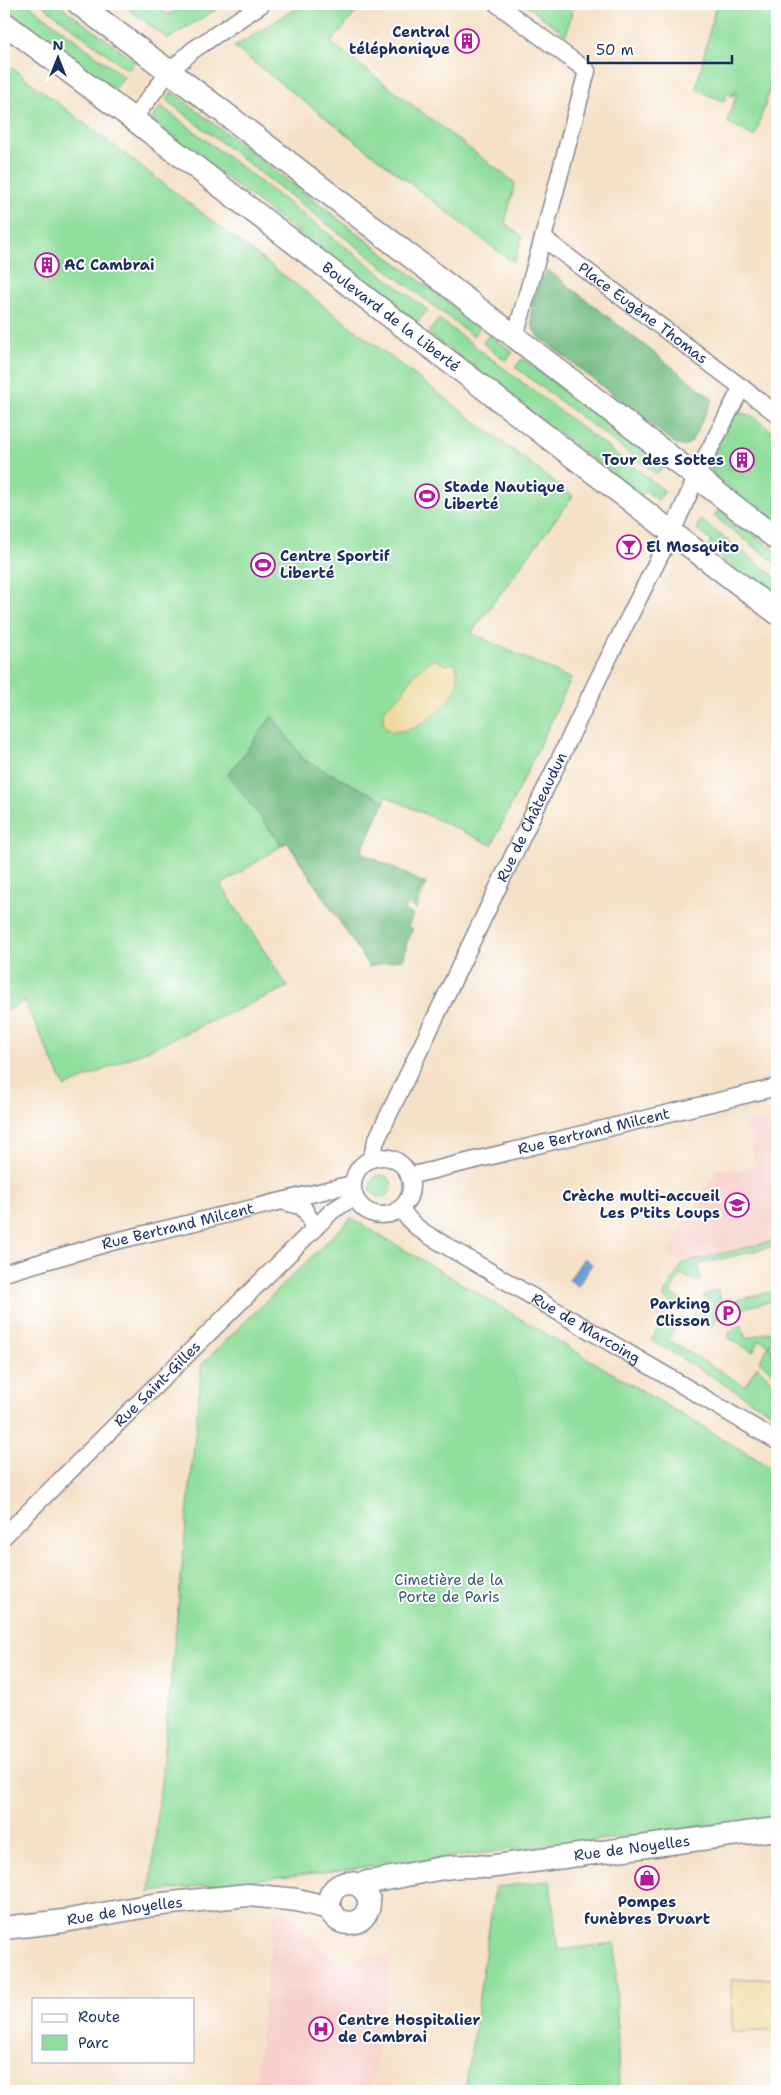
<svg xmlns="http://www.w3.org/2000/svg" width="781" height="2095" viewBox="0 0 781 2095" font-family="'Shantell Sans',sans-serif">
	<rect width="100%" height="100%" fill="#fff"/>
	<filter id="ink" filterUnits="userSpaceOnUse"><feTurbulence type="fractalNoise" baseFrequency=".02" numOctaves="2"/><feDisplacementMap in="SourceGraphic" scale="10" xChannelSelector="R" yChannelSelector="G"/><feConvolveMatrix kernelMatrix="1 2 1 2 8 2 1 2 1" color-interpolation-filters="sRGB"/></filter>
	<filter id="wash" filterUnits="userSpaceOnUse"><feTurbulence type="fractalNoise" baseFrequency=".0096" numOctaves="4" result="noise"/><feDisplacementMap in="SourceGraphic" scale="20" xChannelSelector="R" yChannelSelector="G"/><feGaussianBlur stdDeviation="1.12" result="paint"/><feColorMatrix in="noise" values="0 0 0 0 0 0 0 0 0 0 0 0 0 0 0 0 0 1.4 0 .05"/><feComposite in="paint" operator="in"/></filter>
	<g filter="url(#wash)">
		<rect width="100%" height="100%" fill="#f5e1c7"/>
		<!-- built -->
		<g fill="#f7d0cb">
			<path d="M153 4H187L168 15Z"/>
			<path d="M777 1117V1240L683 1263 668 1254 717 1169 731 1171 756 1165 747 1124Z"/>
			<path d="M287 1912 333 1961 393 1954 371 2091H254L274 1913Z"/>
		</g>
		<!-- green -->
		<g fill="#90de9c" stroke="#56867d">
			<path d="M4 4H28L124 77 113 92 4 12Z"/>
			<path d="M41 4H58L135 61 128 70Z"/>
			<path d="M122 4H153L168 15 187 4H225L168 39Z"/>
			<path d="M303 4H362L331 43 515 183 505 223 522 237 515 261 508 259 234 47Z"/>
			<path d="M525 4H574L566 35Z"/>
			<path d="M716 4H777V66L755 137 727 122 737 93 735 92 733 96 727 93 724 102 696 89Z"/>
			<path d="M4 62 573 496 471 633 571 679 492 845 386 796 333 912 287 842 221 885 288 987 65 1087 24 1001 4 1012Z"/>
			<path d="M172 92 480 327 473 336 166 100Z"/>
			<path d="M161 106 428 310 416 324 151 120Z"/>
			<path d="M439 319 665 491 658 500 646 491 641 496 428 333Z"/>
			<path d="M489 334 513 352 506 361 483 343Z"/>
			<path d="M522 359 664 466 657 474 515 367Z"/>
			<path d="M742 413 754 417 777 436V527L714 477 709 463 733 415Z"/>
			<path d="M720 509 777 552V564L714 516Z"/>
			<path d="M700 519 777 578V601L707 547 711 541 697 529Z"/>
			<circle cx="381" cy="1186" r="11"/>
			<path d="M351 1218 777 1471V1816L599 1840 150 1892 202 1364Z"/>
			<path d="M777 1240V1245L698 1265 701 1280 694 1281 681 1274 670 1293 682 1301 674 1305 664 1298V1294L683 1263Z"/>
			<path d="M718 1290 722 1304 770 1292 772 1301 722 1313 712 1326H709L696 1318 695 1309 707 1316 714 1303 702 1296Z"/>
			<path d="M666 1322 675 1327 668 1340 745 1386 757 1366 774 1383 775 1389H777V1416L651 1340 661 1324Z"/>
			<path d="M742 1325 746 1338 777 1330V1340L770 1342 777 1377 760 1361 769 1345 760 1340 753 1352 731 1340 729 1337C729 1328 735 1327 742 1325Z"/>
			<path d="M550 1881 558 1950 615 1943 619 2091H465L495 1887Z"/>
		</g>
		<!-- forest -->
		<g fill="#74bd84" stroke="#487671">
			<path d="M548 270 713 399 691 442 684 447 674 443 537 335C524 317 535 287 548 270Z"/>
			<path d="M272 716 304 760 385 801 361 852 426 884 416 909 407 904 403 910 413 915 408 927 413 929 407 942 404 958 369 967 288 842 280 846 279 842 228 775Z"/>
		</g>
		<!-- sand -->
		<g fill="#eeda9e" stroke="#84847e">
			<path d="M434 659 446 665 455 663C463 688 453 698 435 714 420 726 409 733 389 731L383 722V710L401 695 415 673Z"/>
			<path d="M777 1978V2031L732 2032 731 1980Z"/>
		</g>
		<!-- water -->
		<path fill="#649ed4" stroke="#406699" d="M584 1258 592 1264 578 1286 569 1280Z"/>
	</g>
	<g filter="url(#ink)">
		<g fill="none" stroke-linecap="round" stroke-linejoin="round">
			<!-- street casing -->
			<g stroke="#888892" stroke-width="19">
				<g id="street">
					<path d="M497 4 587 71 543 238 515 337"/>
					<path d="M133 119 169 72 193 50 262 4"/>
					<path id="s1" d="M543 238 777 414"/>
					<circle cx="382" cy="1186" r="29"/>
					<path id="s2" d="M371 1159 376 1141 599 677 672 532 703 462 742 387"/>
					<path id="s3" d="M409 1176 777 1087"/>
					<path d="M285 1202 303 1207 312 1222V1232"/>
					<path id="s4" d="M401 1208C408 1221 416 1227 428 1235L777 1441"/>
					<path id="s5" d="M4 1273 108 1243 352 1184"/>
					<path id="s6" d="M4 1536 332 1211 354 1197"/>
				</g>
			</g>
			<!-- secondary casing -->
			<g stroke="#888892" stroke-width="25">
				<g id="secondary">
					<path d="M79 4 218 108 777 539"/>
					<path id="s7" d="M4 23 133 119 777 613"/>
					<circle cx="349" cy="1903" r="20"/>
					<path id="s8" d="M359 1885 368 1882C409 1877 446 1862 488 1867L777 1829"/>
					<path id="s9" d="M4 1928 64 1921 153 1905 248 1895 297 1900 329 1908"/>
				</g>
			</g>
			<!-- street -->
			<use href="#street" stroke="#fff" stroke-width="16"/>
			<!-- secondary -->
			<use href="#secondary" stroke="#fff" stroke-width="22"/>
		</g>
	</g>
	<!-- icons -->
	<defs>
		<g id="building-ring" transform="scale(1.25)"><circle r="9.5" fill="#fff" stroke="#b5179e" stroke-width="1.5"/><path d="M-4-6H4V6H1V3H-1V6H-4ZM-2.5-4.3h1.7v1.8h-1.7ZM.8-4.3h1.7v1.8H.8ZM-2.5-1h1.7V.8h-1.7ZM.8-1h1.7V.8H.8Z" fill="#b5179e"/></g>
		<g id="stadium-ring" transform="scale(1.25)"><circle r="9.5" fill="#fff" stroke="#b5179e" stroke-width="1.5"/><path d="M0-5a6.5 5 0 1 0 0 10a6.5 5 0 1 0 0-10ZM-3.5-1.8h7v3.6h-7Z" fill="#b5179e"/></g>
		<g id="bar-ring" transform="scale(1.25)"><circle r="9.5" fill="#fff" stroke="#b5179e" stroke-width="1.5"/><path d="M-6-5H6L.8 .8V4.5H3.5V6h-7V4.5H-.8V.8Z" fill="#b5179e"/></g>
		<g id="school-ring" transform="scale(1.25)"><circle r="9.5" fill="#fff" stroke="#b5179e" stroke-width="1.5"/><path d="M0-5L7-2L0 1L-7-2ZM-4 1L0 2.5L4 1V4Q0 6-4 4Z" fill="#b5179e"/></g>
		<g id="parking-ring" transform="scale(1.25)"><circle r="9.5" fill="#fff" stroke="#b5179e" stroke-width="1.5"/><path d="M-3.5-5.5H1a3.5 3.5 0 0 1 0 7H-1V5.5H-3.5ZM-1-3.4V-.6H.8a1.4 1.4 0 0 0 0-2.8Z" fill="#b5179e"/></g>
		<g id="shop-ring" transform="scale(1.25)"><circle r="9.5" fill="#fff" stroke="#b5179e" stroke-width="1.5"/><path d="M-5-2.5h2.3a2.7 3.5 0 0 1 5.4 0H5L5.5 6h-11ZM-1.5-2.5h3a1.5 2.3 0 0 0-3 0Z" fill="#b5179e"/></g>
		<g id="hospital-ring" transform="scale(1.25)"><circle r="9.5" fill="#fff" stroke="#b5179e" stroke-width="1.5"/><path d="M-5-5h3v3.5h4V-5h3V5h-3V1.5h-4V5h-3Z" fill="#b5179e"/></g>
	</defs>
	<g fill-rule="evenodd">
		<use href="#building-ring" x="467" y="41"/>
		<use href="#building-ring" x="47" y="265"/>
		<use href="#building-ring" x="742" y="460"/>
		<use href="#stadium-ring" x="427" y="496"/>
		<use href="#bar-ring" x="629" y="547"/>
		<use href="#stadium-ring" x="263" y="565"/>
		<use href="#school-ring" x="737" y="1205"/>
		<use href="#parking-ring" x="728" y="1313"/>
		<use href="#shop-ring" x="647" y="1878"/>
		<use href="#hospital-ring" x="321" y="2029"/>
	</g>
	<g text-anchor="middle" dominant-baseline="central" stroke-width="4" stroke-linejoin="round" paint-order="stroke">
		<!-- poi labels -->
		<g font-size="15" font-weight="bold" fill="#1b2f5e" stroke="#fff" text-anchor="start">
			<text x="450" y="32" text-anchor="end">Central<tspan x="450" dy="17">téléphonique</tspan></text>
			<text x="64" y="265">AC Cambrai</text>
			<text x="724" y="460" text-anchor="end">Tour des Sottes</text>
			<text x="444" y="487">Stade Nautique<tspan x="444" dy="17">Liberté</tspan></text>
			<text x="646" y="547">El Mosquito</text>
			<text x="280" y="556">Centre Sportif<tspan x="280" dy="17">Liberté</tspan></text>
			<text x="720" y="1196" text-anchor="end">Crèche multi-accueil<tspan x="720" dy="17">Les P'tits Loups</tspan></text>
			<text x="710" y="1304" text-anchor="end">Parking<tspan x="710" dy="17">Clisson</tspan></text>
			<text x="647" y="1902" text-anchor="middle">Pompes<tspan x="647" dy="17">funèbres Druart</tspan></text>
			<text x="338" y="2020">Centre Hospitalier<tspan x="338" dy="17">de Cambrai</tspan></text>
		</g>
		<!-- street labels -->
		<g font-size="15" fill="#1b2f5e" stroke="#fff">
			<text stroke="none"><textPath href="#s1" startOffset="125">Place Eugène Thomas</textPath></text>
			<text stroke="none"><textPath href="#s7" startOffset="486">Boulevard de la Liberté</textPath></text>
			<text stroke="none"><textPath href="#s2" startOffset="378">Rue de Châteaudun</textPath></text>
			<text stroke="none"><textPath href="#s3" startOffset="190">Rue Bertrand Milcent</textPath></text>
			<text stroke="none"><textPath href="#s5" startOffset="180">Rue Bertrand Milcent</textPath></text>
			<text stroke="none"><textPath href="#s4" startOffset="222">Rue de Marcoing</textPath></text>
			<text stroke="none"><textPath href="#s6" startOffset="216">Rue Saint-Gilles</textPath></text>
			<text stroke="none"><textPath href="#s8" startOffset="276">Rue de Noyelles</textPath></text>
			<text stroke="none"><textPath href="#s9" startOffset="122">Rue de Noyelles</textPath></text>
		</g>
		<!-- park labels -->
		<g font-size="15" fill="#385b6e" stroke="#fff">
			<text x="449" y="1580">Cimetière de la<tspan x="449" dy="17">Porte de Paris</tspan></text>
		</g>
	</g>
	<!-- margin -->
	<rect width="781" height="2095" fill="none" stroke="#fff" stroke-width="20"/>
	<!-- legend -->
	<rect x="32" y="1998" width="162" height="65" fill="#ffffff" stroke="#a4acbf"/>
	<rect x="42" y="2014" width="25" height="8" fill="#ffffff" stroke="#a4acbf"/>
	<text x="78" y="2022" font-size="15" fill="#1b2f5e">Route</text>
	<rect x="42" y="2035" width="25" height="15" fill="#90de9c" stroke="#a4acbf"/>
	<text x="78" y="2048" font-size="15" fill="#1b2f5e">Parc</text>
	<!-- north arrow -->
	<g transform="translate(58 58)" stroke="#ffffff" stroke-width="4" paint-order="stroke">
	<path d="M0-4L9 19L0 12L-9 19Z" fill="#1b2f5e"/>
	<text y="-8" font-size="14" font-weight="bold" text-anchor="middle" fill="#1b2f5e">N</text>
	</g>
	<!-- scale -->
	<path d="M588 55v8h144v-8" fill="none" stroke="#1b2f5e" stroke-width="2.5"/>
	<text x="596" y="55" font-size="15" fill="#1b2f5e" stroke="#ffffff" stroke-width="4" paint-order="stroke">50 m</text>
</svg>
